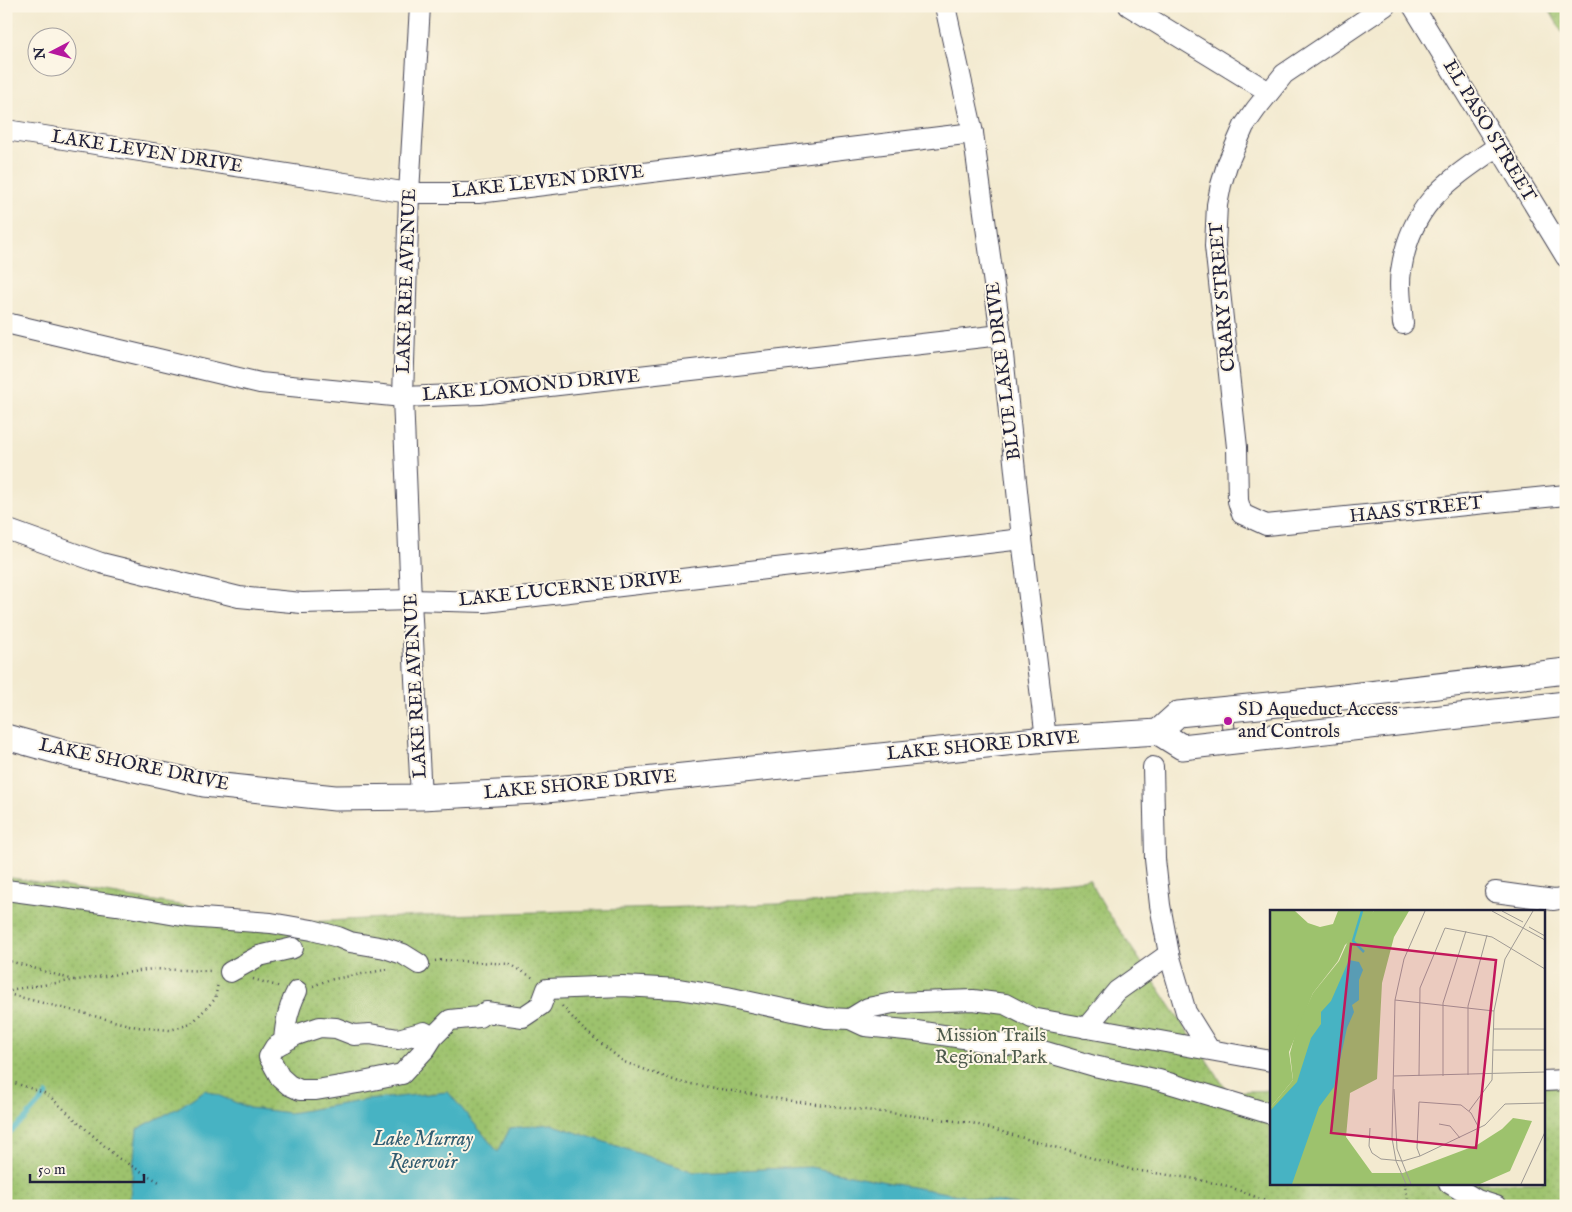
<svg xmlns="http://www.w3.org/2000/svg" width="1572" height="1212" viewBox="0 0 1572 1212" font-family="'IM FELL English',serif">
	<defs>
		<pattern id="park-dots" width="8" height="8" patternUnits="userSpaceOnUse" patternTransform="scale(1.25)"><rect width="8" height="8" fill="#9dc26d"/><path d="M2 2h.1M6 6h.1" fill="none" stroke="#87a65f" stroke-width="1.8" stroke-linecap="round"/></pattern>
	</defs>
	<rect width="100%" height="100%" fill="#fcf5e5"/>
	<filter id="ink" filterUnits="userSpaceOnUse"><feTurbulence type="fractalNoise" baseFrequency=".02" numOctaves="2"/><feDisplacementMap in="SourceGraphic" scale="10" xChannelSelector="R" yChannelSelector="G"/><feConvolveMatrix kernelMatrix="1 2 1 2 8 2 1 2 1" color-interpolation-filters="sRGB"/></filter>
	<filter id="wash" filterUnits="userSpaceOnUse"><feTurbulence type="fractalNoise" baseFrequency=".0096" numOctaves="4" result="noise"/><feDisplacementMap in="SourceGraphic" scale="20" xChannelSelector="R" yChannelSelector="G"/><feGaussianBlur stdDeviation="1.12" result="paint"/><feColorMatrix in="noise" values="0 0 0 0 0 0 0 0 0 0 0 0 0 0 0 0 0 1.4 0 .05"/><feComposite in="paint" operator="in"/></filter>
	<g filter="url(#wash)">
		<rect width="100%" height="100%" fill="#f3ead0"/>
		<!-- park -->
		<g fill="url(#park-dots)" stroke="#607254">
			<path d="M1547 6H1566V39Z"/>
			<path d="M6 877 291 923 418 916 866 901 966 888 1007 887 1089 879 1107 911 1228 1092 1271 1090V1183H1543V1086L1566 1087V1206H6Z"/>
		</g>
		<!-- water -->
		<path fill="#47b3c3" stroke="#346a7f" d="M205 1090 249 1108 290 1113 366 1100 448 1092 498 1152 510 1128 551 1124 694 1172 810 1167 906 1186 1022 1206H129L137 1129 178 1108Z"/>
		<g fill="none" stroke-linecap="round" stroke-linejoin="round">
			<!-- stream -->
			<path stroke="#47b3c3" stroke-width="4.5" d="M6 1136 25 1119 47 1094"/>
		</g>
		<g id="blocks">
			<!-- building -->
			<path fill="#eab58d" d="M1233 712 1235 728 1222 730 1220 714Z"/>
		</g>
	</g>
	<g filter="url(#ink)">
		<use href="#blocks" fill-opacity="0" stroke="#414051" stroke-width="1"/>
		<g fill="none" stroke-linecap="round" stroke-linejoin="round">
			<!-- minor casing -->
			<g stroke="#414051" stroke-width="22">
				<g id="minor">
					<path d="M420 6 409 193 403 397 411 600 421 797"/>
					<path d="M945 6 973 133 1001 335 1022 539 1046 739"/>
					<path d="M1129 6 1269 92"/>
					<path d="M1385 6 1284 74 1256 109 1244 126 1227 165 1221 185 1217 205 1215 246 1237 447 1238 501 1242 514 1266 525 1566 495"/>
					<path d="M1413 6 1566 257"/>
					<path d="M6 130 409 193H478L973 133"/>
					<path d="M6 323 260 383 403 397 480 394 1001 335"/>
					<path d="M1403 324C1402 307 1398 287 1401 271 1411 203 1447 182 1498 146"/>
					<path d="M6 529 101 563 239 597 302 603 411 600 485 602 1022 539"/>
					<path d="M1153 767 1155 859 1160 905 1169 954 1186 1012 1209 1049"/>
					<path d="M6 890 117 905 188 917 271 923 312 930 338 937 350 942 385 948 403 954 419 964"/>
					<path d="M1495 892 1554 900 1566 898"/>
					<path d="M230 972 259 956 293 948"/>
					<path d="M850 1019 868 1008 893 1003 973 1000 1005 1004 1032 1018 1271 1061"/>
					<path d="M1086 1028 1117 991 1169 954"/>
					<path d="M433 1037 424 1032 398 1039 370 1034 354 1035 336 1028 320 1027 296 1035 275 1047 269 1057 280 1077 289 1085 300 1090H316L358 1083 402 1074 426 1048 433 1037 450 1020 479 1017 486 1012 523 1017 541 1005 547 989 622 986 679 989 727 997 826 1018 850 1019 865 1026 916 1031 1036 1049 1094 1066 1159 1080 1271 1114"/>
					<path d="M284 1042C285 1023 288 1008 297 991"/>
					<path d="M1543 1081 1566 1080"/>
					<path d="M1449 1183 1477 1200 1496 1206"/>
				</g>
			</g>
			<!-- major casing -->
			<g stroke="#414051" stroke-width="27">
				<g id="major">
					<path d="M1158 732 1178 714 1300 702 1566 671"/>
					<path d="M1158 732 1182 747 1566 704"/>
					<path d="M6 737 75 756 204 784 335 798 421 797 536 791 1046 739 1158 732"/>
				</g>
			</g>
			<!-- path -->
			<g stroke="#414051" stroke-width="2.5" stroke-dasharray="1 4" stroke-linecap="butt">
				<path d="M6 960 74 980"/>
				<path d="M435 961 442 960 510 964 535 979"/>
				<path d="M253 979 281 987"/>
				<path d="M313 986 328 980 390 969"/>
				<path d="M6 993 15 989 153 969 213 971"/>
				<path d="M8 994 137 1027 170 1030 191 1024 215 999 218 983"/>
				<path d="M562 1006 582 1028 624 1062 679 1082 792 1101 972 1123 1133 1170 1190 1178 1228 1186 1278 1206"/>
				<path d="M6 1080 47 1094 118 1158 161 1183"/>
				<path d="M1404 1183 1410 1206"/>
				<path d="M6 1199 31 1206"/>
			</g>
			<!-- minor -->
			<use href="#minor" stroke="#fff" stroke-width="20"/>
			<!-- major -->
			<use href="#major" stroke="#fff" stroke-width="25"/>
		</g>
	</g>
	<!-- markers -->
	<circle fill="#b5179e" stroke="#fcf5e5" stroke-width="2" cx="1228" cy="721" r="5"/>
	<g text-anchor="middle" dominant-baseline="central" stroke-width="4" stroke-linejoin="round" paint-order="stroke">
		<!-- street labels -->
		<g font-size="19" fill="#22223b" stroke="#fcf5e5">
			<text transform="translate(1489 131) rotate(59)">EL PASO STREET</text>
			<text transform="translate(147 152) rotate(9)">LAKE LEVEN DRIVE</text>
			<text transform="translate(548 182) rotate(-6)">LAKE LEVEN DRIVE</text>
			<text transform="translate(407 281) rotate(-88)">LAKE REE AVENUE</text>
			<text transform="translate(1223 297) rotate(-95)">CRARY STREET</text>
			<text transform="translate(1004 371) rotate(-97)">BLUE LAKE DRIVE</text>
			<text transform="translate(531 386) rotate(-5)">LAKE LOMOND DRIVE</text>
			<text transform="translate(1416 510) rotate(-6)">HAAS STREET</text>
			<text transform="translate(570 589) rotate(-6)">LAKE LUCERNE DRIVE</text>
			<text transform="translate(416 686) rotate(-93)">LAKE REE AVENUE</text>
			<text transform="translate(983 746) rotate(-5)">LAKE SHORE DRIVE</text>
			<text transform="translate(134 765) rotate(12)">LAKE SHORE DRIVE</text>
			<text transform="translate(580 785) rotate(-5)">LAKE SHORE DRIVE</text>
		</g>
		<!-- poi labels -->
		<g font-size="19" fill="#22223b" stroke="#fcf5e5" text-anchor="start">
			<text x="1238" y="710">SD Aqueduct Access<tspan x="1238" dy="22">and Controls</tspan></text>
		</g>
		<!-- park labels -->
		<g font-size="19" fill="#4d5a4c" stroke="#fcf5e5">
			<text x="991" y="1036">Mission Trails<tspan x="991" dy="22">Regional Park</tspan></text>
		</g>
		<!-- water labels -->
		<g font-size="20" font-style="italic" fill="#315c71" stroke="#fcf5e5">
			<text x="423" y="1139">Lake Murray<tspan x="423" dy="23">Reservoir</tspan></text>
		</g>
	</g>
	<!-- overview -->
	<g transform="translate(1270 910)">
		<rect width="275" height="275" fill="#f3ead0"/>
		<path d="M0 1H25L38 13 50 17 63 14 68 1H104L90 22 75 35 68 51 43 83 19 142 23 170 0 198Z" fill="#9dc26d"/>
		<path d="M104 1H139L124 27 112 73 107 169 80 183 76 227 102 263H133L207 235 232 219 243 208 262 211 240 261 210 274H0V198L23 170 20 143 27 118 43 83 69 51 78 31Z" fill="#9dc26d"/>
		<path d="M79 50 89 52 93 60 89 70V90L82 95 84 102 77 118 64 177 49 197 22 274H0V201L27 172 41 128 51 114V102L61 91Z" fill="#47b3c3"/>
		<path fill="none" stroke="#47b3c3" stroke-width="2.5" d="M92 1 83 31 94 42"/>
		<path fill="none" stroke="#9f9a94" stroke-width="1" d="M222 1 275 30M232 1 253 12M259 17 275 26M125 90 224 101M223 119H275M223 140H275M198 165V96L217 25M124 166 275 162M149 166 150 78 175 18 222 27 275 59M173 166V93L196 21M124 179 127 239 141 274M199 201 222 170 224 101 235 49 263 1M169 214 180 216 190 228M100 218 99 236 102 243 111 249 133 251 150 246 215 215 235 194 275 193M150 246 147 238 149 192 191 195 201 203 209 218M136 274 126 251 122 228 125 90 134 49 155 1M251 274 275 222"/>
		<path fill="#c2185b" fill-opacity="0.15" stroke="#c2185b" stroke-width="2.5" d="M81 34 226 50 206 238 61 223Z"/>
		<rect width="275" height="275" fill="none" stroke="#22223b" stroke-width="2.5"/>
	</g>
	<!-- margin -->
	<rect width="1572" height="1212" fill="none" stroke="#fcf5e5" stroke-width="25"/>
	<!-- north arrow -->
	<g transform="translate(52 52) rotate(264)"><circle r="24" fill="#fcf5e5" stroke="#a5a1a1"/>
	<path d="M0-4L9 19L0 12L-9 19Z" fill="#b5179e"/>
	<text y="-8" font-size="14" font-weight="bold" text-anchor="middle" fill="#22223b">N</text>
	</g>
	<!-- scale -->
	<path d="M30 1174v8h114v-8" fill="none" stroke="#22223b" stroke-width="2.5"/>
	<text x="38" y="1174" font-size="15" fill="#22223b" stroke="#fcf5e5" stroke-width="4" paint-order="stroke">50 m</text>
</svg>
